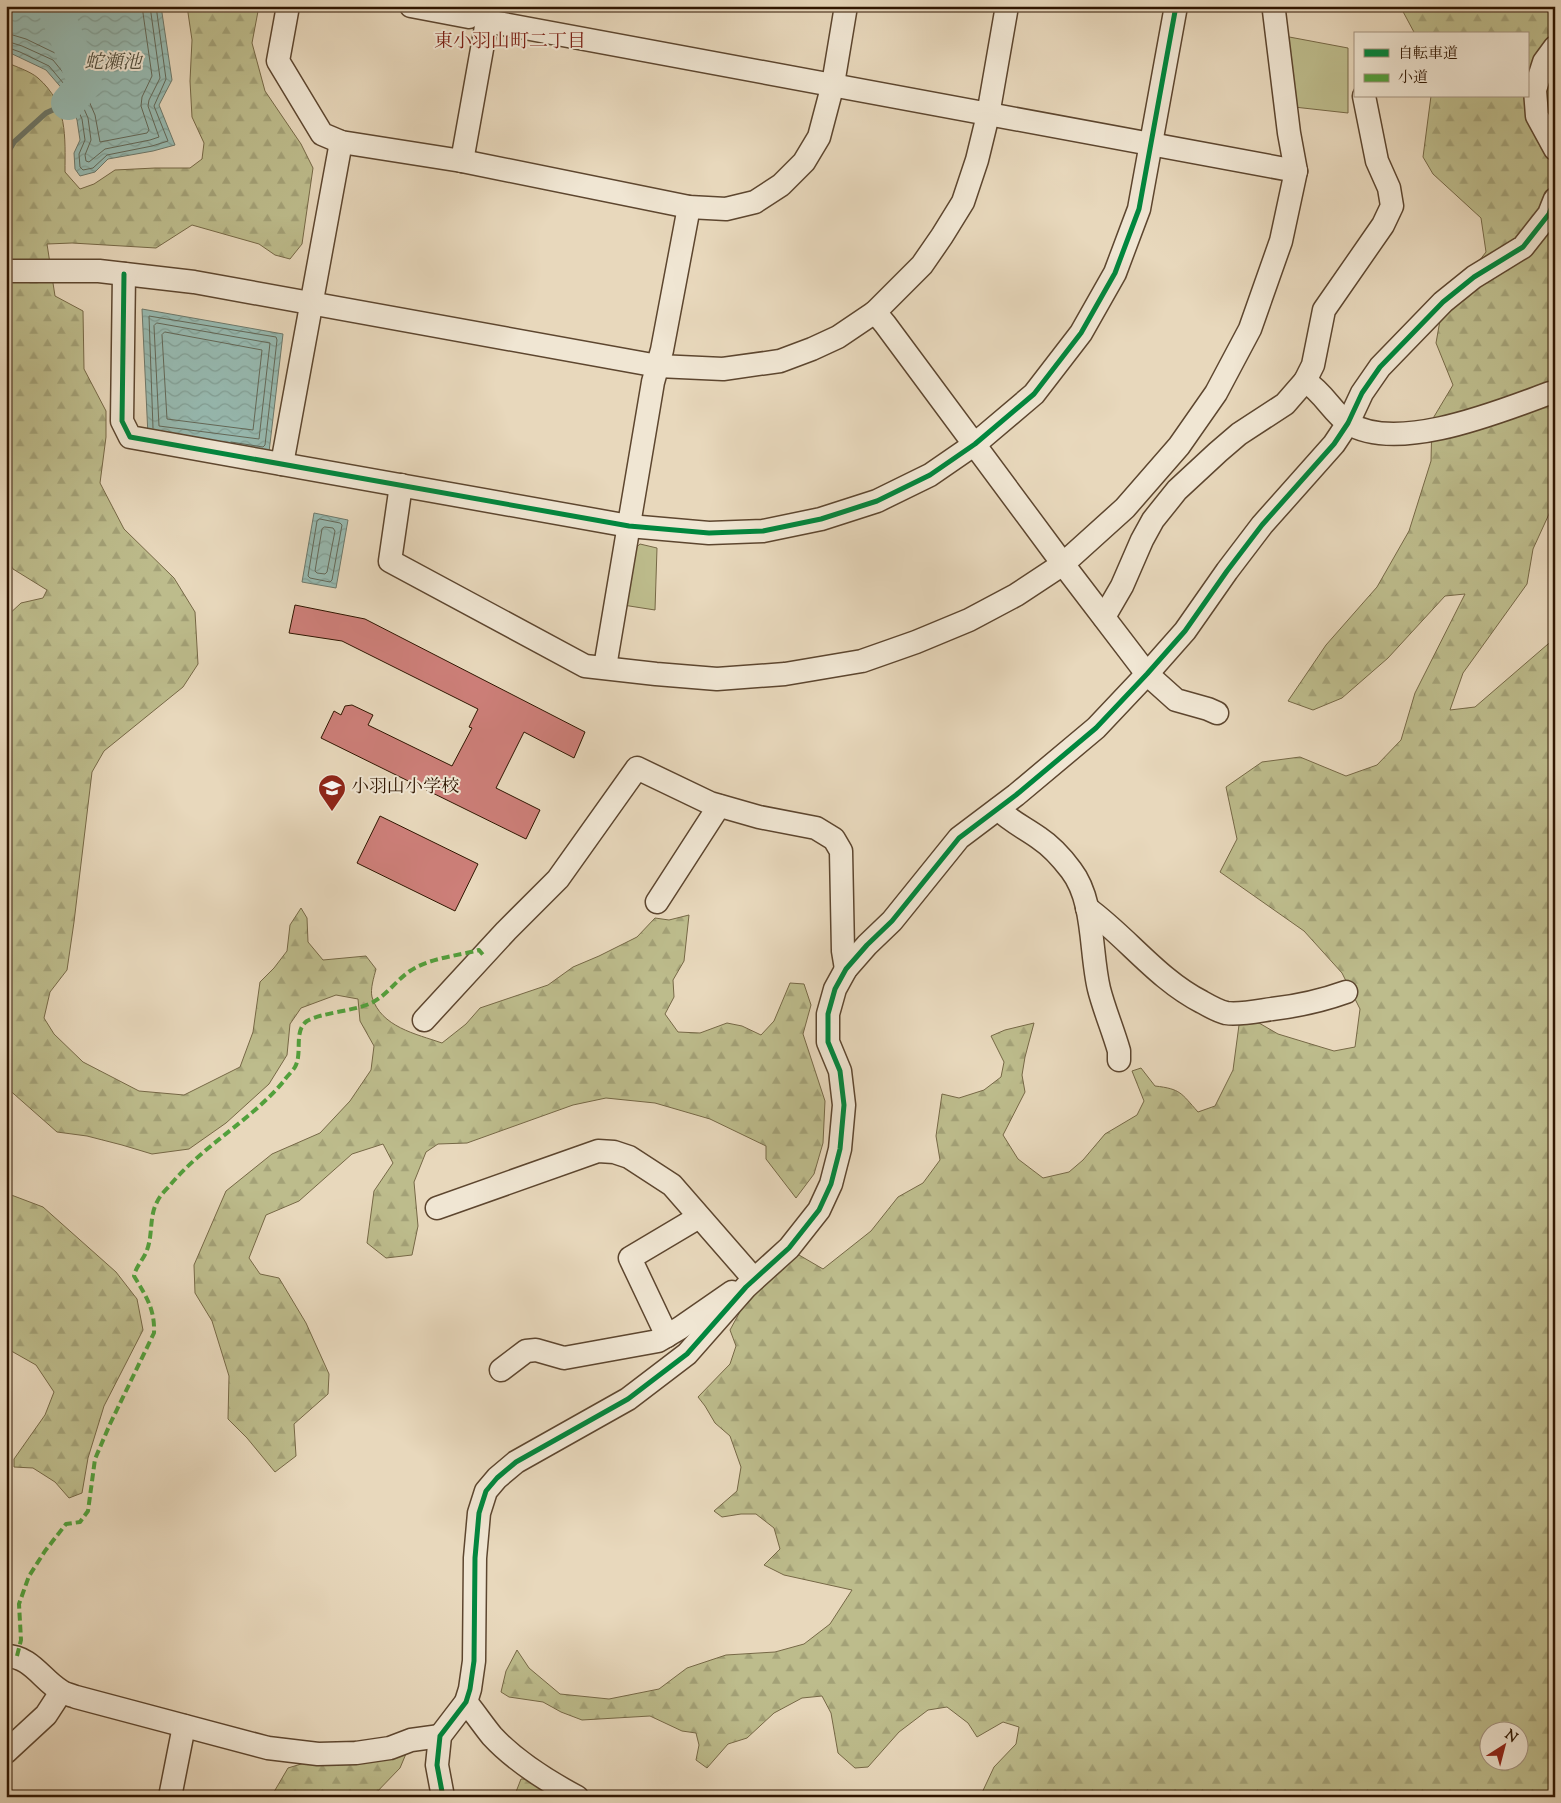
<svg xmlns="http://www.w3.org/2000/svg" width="1561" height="1803" viewBox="0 0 1561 1803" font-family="'Sorts Mill Goudy','Noto Serif JP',serif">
	<defs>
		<pattern id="forest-firs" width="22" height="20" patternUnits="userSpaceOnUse" patternTransform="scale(1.25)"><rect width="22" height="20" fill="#bdbc8c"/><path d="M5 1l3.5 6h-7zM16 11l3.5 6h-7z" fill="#a3a177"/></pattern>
		<pattern id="water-waves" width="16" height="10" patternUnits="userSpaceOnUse" patternTransform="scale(1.25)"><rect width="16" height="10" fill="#97bab1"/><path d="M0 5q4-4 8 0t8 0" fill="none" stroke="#829f96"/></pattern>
	</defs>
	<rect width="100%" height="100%" fill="#e8d8bc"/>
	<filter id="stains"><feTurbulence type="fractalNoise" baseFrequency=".004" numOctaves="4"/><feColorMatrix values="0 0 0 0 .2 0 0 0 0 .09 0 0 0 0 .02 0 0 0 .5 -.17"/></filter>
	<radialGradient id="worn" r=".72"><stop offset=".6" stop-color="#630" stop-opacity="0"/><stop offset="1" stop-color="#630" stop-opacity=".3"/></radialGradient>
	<!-- forest -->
	<g fill="url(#forest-firs)" stroke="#766846" fill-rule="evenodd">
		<path d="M187 6H259L252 43 265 91 301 144 313 168 302 244 290 259 275 255 259 244 192 225 156 248 72 243 47 244 55 296 83 311 84 369 106 411V437L100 483 124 529 174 578 195 612 198 664 183 687 104 751 92 772 74 922 67 970 50 992 44 1018 54 1034 83 1062 139 1091 184 1095 240 1067 253 1032 260 982 274 968 287 951 290 925 301 908 307 918 308 942 323 960 366 956 376 969C374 977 370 989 372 997 381 1027 416 1034 442 1043L466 1024 480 1008 548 985 573 967 599 956 637 937 655 918 669 920 689 915 684 961 673 980 674 997 665 1014 678 1032 700 1033 727 1023 742 1026 761 1035 774 1021 790 983 804 984 811 1005 803 1034 825 1101 823 1143 814 1174 796 1198 766 1159V1146L710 1119 655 1103 606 1098 573 1105 467 1143 438 1144 426 1152 414 1182 418 1226 412 1255 386 1258 367 1243 374 1191 393 1163 383 1144 352 1154 299 1201 266 1215 249 1258 260 1274 279 1278 306 1323 329 1374 328 1394 294 1424 296 1456 275 1472 247 1438 228 1419 229 1376 212 1321 195 1293 194 1265 226 1191 272 1154 320 1133 350 1101 371 1070 374 1046 360 1021 358 999 336 995 301 1008 290 1024 287 1055 269 1084 226 1123 189 1149 152 1154 122 1145 87 1136 57 1132 6 1087V617L21 603 43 598 47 590 13 569 6 556V444L9 437V394L6 388V62C16 67 30 71 38 78 68 104 65 137 65 172L80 189 94 184 115 170 155 168H190L202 159 204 143 192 117 190 81 192 40Z"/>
		<path d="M1400 6H1555V501L1533 549 1527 584 1463 673 1450 710 1475 707 1555 638V1797H980L994 1767 1016 1744 1019 1727 1003 1722 977 1737 968 1723 947 1707 928 1710 899 1732 868 1767 855 1768 838 1753 831 1713 822 1696 802 1698 774 1713 747 1738 728 1744 707 1768 696 1760 699 1745 696 1733 682 1731 650 1716 582 1720 561 1712 543 1702 509 1697 501 1692 506 1671 517 1650 529 1668 560 1694 609 1699 659 1689 687 1668 726 1655 775 1652 804 1644 830 1624 852 1590 784 1575 764 1565 780 1549 774 1528 756 1514H741L722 1517 714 1511 737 1491 741 1467 730 1436 715 1423 705 1406 698 1397 730 1364 736 1346 730 1330 742 1308 768 1280 799 1255 823 1269 871 1231 898 1197 923 1183 940 1160 936 1136 942 1094 959 1098 984 1090 1001 1077 1004 1062 991 1036 1005 1030 1034 1023 1025 1057 1022 1075 1025 1092 1003 1135 1018 1159 1043 1178 1069 1172 1083 1160 1105 1134 1137 1115 1144 1101 1132 1071 1141 1068 1155 1086C1181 1089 1181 1093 1198 1112L1215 1106 1233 1070 1239 1025 1259 1023 1278 1034 1334 1051 1355 1047 1360 1009 1342 973 1304 931 1220 872 1237 839 1226 787 1262 762 1300 757 1346 776 1377 765 1401 740 1415 693 1465 594 1445 596 1388 658 1342 698 1313 710 1288 701 1326 645 1377 587 1409 531 1431 461 1432 420 1453 385 1436 343 1442 309 1486 252 1481 218 1433 174 1423 157 1431 96H1527V34H1415ZM1488 1730H1518V1760H1488Z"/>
		<path d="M6 1193 43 1207 116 1272 137 1299 143 1330 104 1406 88 1458 82 1493 69 1498 55 1482 33 1468 14 1467V1459L45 1415 54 1392 36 1365 6 1348Z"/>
		<path d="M408 1749 400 1768 372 1797H271L288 1768 311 1761Z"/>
		<path d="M521 1779H531L562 1797H514Z"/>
	</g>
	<!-- park -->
	<g fill="#bdbc8c" stroke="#766846">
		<path d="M1284 36 1348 48V113L1294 107Z"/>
		<path d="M640 544 657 548 655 610 623 605 630 553Z"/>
	</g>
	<!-- water -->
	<g fill="url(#water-waves)" stroke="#6d786a">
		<path d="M6 6H161L172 80 159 105 175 145 153 151 108 159 95 172 80 176 75 169 74 153 80 140 77 120 65 92 46 70 6 51Z"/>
		<path d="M142 309 283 334 269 452 148 436Z"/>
		<path d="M314 513 348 520 336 588 302 582Z"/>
	</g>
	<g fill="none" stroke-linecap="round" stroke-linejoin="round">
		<!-- shore -->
		<g stroke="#636858" stroke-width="1">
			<path d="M6 33 26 39 55 53 61 58 82 85 95 115 100 142 147 133 149 130 141 106 142 97 152 76 142 6"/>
			<path d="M6 41 22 46 53 60 74 86 88 118 91 140 85 155 86 161 89 162 105 149 150 140 159 137 148 106 149 100 160 78 150 6"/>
			<path d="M6 47 20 52 49 66 69 90 82 119 85 140 79 154 80 167 83 170 93 168 107 155 152 146 168 141 154 106 166 79 156 6"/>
			<path d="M157 323 270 343 259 439 159 426 154 326Z"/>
			<path d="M165 332 262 350 253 430 167 419 162 335Z"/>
			<path d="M153 428 149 316 276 337 277 340 265 445 263 447 231 442"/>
			<path d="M320 519 340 523 342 525 332 580 330 582 310 578 308 576 317 521Z"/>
			<path d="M325 527 333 528 335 531 327 572 325 574 317 573 315 571 322 529Z"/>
		</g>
		<!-- stream -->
		<path stroke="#6d786a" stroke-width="5.5" d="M6 155 14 142 46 113 68 103"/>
		<!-- river -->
		<path stroke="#97bab1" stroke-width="34" d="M52 6 56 11 85 83 68 103"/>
	</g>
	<!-- building -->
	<g fill="#cd7f79" stroke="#2f1500">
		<path d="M295 605 365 619 585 732 574 758 524 732 496 788 540 810 526 839 321 738 334 711 341 715 345 706 352 705 373 715 368 725 452 766 472 728 469 727 478 709 342 641 289 633Z"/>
		<path d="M380 816 478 864 455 911 357 863Z"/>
	</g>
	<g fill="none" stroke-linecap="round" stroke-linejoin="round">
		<!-- minor casing -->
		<g stroke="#5d462f" stroke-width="25">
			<g id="minor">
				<path d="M288 6 278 61 322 134 341 142 462 161 689 207 726 209 755 202 781 185 804 162 819 137 833 84 846 6"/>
				<path d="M411 6 469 17 471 6"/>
				<path d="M1555 47 1544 62 1535 90 1537 116 1555 149"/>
				<path d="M1364 96 1377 161 1389 188 1392 206 1383 225 1324 310 1313 365 1305 381C1324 393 1332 412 1348 423 1397 454 1501 411 1550 393H1555"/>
				<path d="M462 161 487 21 1296 171"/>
				<path d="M6 271H99L194 282 658 366 723 369 780 361 812 349 838 337 875 312 922 265 942 236 963 202 977 160 988 115 1007 6"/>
				<path d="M124 274 122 421 130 437 629 526 709 533 763 531 821 519 877 501 930 475 975 444 1034 394 1081 333 1115 273 1139 209 1176 6"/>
				<path d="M875 312 885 324 1063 564 1147 674 1176 700 1208 709 1217 713"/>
				<path d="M282 464 341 142"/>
				<path d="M401 485 390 561 585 666 656 674 717 679 785 674 862 661 916 642 969 620 1016 595 1063 564 1125 508 1179 446 1216 393 1250 329 1281 241 1296 171 1289 133 1274 11 1275 6"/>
				<path d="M1104 617 1122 586 1142 540 1153 520 1177 490 1218 452 1239 434 1285 404 1305 381"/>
				<path d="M605 667 653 382 662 350 689 207"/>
				<path d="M998 809C1010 821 1025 828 1039 838 1051 846 1062 858 1071 870 1095 901 1090 952 1099 989 1104 1009 1113 1030 1119 1051V1060"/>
				<path d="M657 902 719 806"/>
				<path d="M1087 908C1127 937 1157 979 1202 1002 1209 1006 1218 1011 1226 1013 1240 1015 1258 1011 1272 1009 1298 1006 1321 1001 1346 992"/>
				<path d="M424 1020 506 931 558 879 637 768 710 803 759 817 816 828 834 839 841 851 843 951 846 969"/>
				<path d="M437 1208 598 1151 614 1152 629 1157 672 1185 754 1279"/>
				<path d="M667 1336 630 1258 699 1217"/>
				<path d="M501 1370 526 1351 536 1350 564 1358 658 1341 680 1328 732 1292"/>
				<path d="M6 1656C31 1656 42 1680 61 1691 65 1694 71 1695 76 1697L268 1748 318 1754 356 1753 390 1748 411 1740 440 1736"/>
				<path d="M466 1702C475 1713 483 1725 492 1736 516 1762 547 1781 577 1797"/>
				<path d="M6 1752 46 1715 61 1692"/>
				<path d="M170 1797 184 1726"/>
				<path d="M443 1797 437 1765 440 1736 466 1702 470 1689 474 1661 475 1558 479 1513 486 1491 497 1478 516 1462 628 1399 687 1354 746 1287 789 1248 819 1210 831 1184 840 1149 844 1105 840 1071 828 1042V1014L835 989 846 969 867 945 892 921 959 838 1016 795 1096 728 1147 674 1185 631 1227 571 1262 525 1334 444 1348 423 1362 393 1380 367 1443 302 1474 277 1523 247 1549 214 1555 199"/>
			</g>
		</g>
		<!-- minor -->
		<use href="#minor" stroke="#f0e6d3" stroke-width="22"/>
		<!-- quiet -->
		<path stroke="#52a03c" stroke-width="4" stroke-dasharray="8 4" stroke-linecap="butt" d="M17 1656 21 1640 19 1604 29 1576 45 1551 66 1524 80 1522 88 1511 95 1459 110 1424 154 1333C155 1309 146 1296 134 1276 136 1266 144 1259 147 1250 153 1234 149 1217 157 1202 160 1195 167 1189 171 1184 204 1145 250 1121 283 1082 286 1077 292 1072 295 1067 303 1053 293 1031 307 1021 320 1013 353 1011 369 1004 386 997 395 981 410 971 429 958 457 956 479 950L484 956"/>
		<!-- cycleway casing -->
		<g stroke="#f0e6d3" stroke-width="8">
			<g id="cycleway">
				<path d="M124 274 122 421 130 437 629 526 709 533 763 531 821 519 877 501 930 475 975 444 1034 394 1081 333 1115 273 1139 209 1176 6"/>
				<path d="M443 1797 437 1765 440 1736 466 1702 470 1689 474 1661 475 1558 479 1513 486 1491 497 1478 516 1462 628 1399 687 1354 746 1287 789 1248 819 1210 831 1184 840 1149 844 1105 840 1071 828 1042V1014L835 989 846 969 867 945 892 921 959 838 1016 795 1096 728 1147 674 1185 631 1227 571 1262 525 1334 444 1348 423 1362 393 1380 367 1443 302 1474 277 1523 247 1549 214 1555 199"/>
			</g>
		</g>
		<!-- cycleway -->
		<use href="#cycleway" stroke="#00873e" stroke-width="5"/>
	</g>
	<!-- icons -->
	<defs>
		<g id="school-pin" transform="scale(1.4375)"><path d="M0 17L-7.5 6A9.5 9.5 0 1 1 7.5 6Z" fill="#8f2418" stroke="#f0e6d3"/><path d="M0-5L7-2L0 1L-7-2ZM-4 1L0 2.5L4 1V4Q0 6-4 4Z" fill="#fff"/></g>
	</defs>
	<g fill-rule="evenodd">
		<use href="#school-pin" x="332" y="788"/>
	</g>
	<g text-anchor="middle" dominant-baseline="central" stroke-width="4" stroke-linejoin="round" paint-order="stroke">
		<!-- poi labels -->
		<g font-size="18" fill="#2f1500" stroke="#f0e6d3" text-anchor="start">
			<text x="351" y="788">小羽山小学校</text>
		</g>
		<!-- neighbourhood labels -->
		<g font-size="19" fill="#7a1f14" stroke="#f0e6d3">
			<text x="510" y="42">東小羽山町二丁目</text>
		</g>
		<!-- water labels -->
		<g font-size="19" font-style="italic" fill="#534f3e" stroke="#f0e6d3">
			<text x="113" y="63">蛇瀬池</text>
		</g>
	</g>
	<!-- margin -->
	<rect width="1561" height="1803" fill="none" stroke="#e8d8bc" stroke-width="25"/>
	<rect x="8" y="8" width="1546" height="1788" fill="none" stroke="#2f1500" stroke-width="2.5"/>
	<rect x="12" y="12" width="1536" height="1778" fill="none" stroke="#2f1500"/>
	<!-- legend -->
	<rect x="1354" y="32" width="175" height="65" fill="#f0e6d3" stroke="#a3927f"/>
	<rect x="1364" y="49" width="25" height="8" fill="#00873e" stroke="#a3927f"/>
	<text x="1398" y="58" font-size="15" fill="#2f1500">自転車道</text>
	<rect x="1364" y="74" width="25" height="8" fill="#52a03c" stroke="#a3927f"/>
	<text x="1398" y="82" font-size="15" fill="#2f1500">小道</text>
	<!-- north arrow -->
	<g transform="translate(1504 1746) rotate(36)"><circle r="24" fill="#f0e6d3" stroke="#a3927f"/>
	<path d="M0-4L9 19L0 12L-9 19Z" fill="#8f2418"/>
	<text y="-8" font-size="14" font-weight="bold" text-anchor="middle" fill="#2f1500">N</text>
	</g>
	<rect width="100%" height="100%" filter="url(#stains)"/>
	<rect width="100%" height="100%" fill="url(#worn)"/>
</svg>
